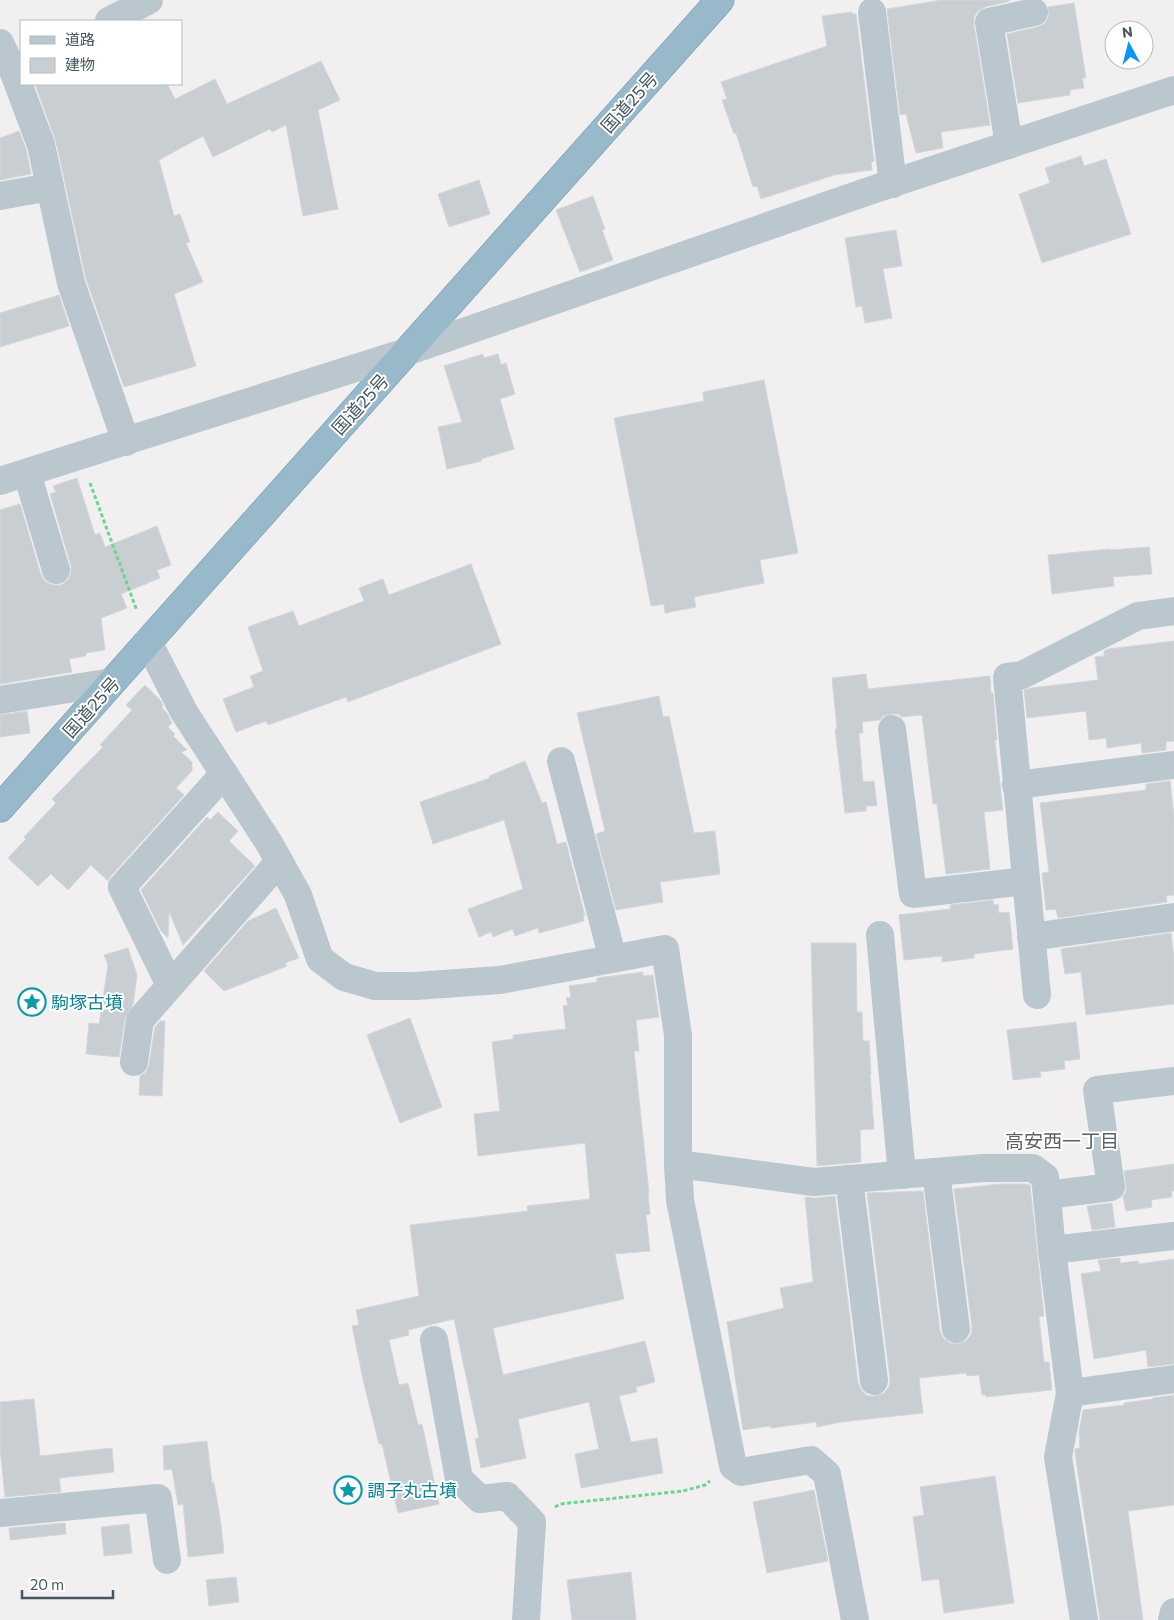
<svg xmlns="http://www.w3.org/2000/svg" width="1174" height="1620" viewBox="0 0 1174 1620" font-family="Commissioner,'Noto Sans JP',sans-serif">
	<rect width="100%" height="100%" fill="#f2eff0"/>
	<!-- building -->
	<g fill="#c9ced3" stroke="#d3d7dc">
		<path d="M942 0H1009L1010 1 985 7 978 11 974 17V25L990 125 941 132 943 148 916 153 906 114 900 115 887 9Z"/>
		<path d="M1074 3 1086 78H1082L1084 88 1070 90V95L1018 103 1007 34 1037 27 1044 24 1049 16 1048 7Z"/>
		<path d="M852 12V14H856L874 161 871 162 872 170 834 175 761 199 757 186 753 187 736 133 734 134 722 100 727 99 721 82 827 46 822 16Z"/>
		<path d="M321 61 340 100 318 110 338 209 303 216 286 125 272 132 270 129 213 157 203 136 159 160 174 216 180 214 190 242 186 243 203 282 174 294 196 366 124 387 86 279 56 142 35 84H167L175 99 215 79 227 104Z"/>
		<path d="M19 131 26 149 31 174 0 180V138Z"/>
		<path d="M1081 156 1084 166 1106 159 1131 234 1042 263 1019 194 1050 183 1045 168Z"/>
		<path d="M479 180 490 214 449 227 438 194Z"/>
		<path d="M593 196 605 229 602 230 613 260 580 272 556 210Z"/>
		<path d="M896 230 902 266 883 269 892 318 865 323 862 306 856 307 845 238Z"/>
		<path d="M59 295 69 326 0 347V313Z"/>
		<path d="M483 354 484 358 498 354 501 365 506 363 515 394 500 399 514 449 481 459 482 461 447 469 438 427 462 422 444 366Z"/>
		<path d="M764 380 798 553 760 560 764 583 694 597 696 607 665 613 664 604 651 606 614 418 704 401 703 392Z"/>
		<path d="M77 478 95 535 100 533 105 547 157 526 171 565 157 570 160 578 121 594 127 608 101 618 105 650 86 653V656L69 659 72 672 0 684V510L20 504 41 575 45 581 52 585H61L68 580 71 573V566L50 494 56 492 53 486Z"/>
		<path d="M1149 547 1152 574 1113 577 1114 586 1052 594 1048 555 1109 549 1110 550Z"/>
		<path d="M471 564 501 644 348 702 346 697 268 725 266 721 236 732 223 699 254 687 250 676 263 671 248 627 293 611 299 626 364 601 359 588 383 579 389 595Z"/>
		<path d="M1174 641V741L1166 742V750L1142 753 1141 743 1107 748 1106 738 1089 740 1086 711 1027 718 1024 690 1031 688 1098 680 1095 657 1104 656V651L1108 649Z"/>
		<path d="M866 674 868 689 990 676 991 693H993L997 740H995L1003 810 984 812 990 869 946 874 937 804H933L922 715 901 717 898 714H891L883 716 880 720 862 722 863 733H859L863 782 874 781 877 806H866V811L845 813 835 729H837L832 678Z"/>
		<path d="M145 685 161 701 163 706 162 708 167 713 172 723 168 727 175 734 173 736 187 750 181 752 192 762V771L176 788 184 795 110 877 108 881 91 865 68 890 51 874 38 886 8 858 26 839 24 837 56 803 52 799 103 747 100 745 132 710 126 705Z"/>
		<path d="M659 696 663 717 669 716 694 833 715 831 720 874 660 882 663 902 616 910 596 834 605 831 577 713Z"/>
		<path d="M27 711 30 733 0 737V715Z"/>
		<path d="M525 761 542 803 546 802 557 844 566 842 585 916H583L584 921 539 933 538 928 515 936 513 929 493 937 491 932 479 937 468 909 523 889 504 820 433 844 420 802 490 778 489 776Z"/>
		<path d="M1170 781 1174 817V895L1166 896 1167 902 1058 918 1056 909 1046 910 1042 873 1049 872 1040 803 1146 790V784Z"/>
		<path d="M218 812 238 831 229 841 255 866 183 945 169 911 168 938 161 931 141 890 207 817 210 820Z"/>
		<path d="M993 900 994 905 998 904 999 913 1009 912 1013 949 974 954V958L942 962V956L904 960 899 915 950 909V905Z"/>
		<path d="M276 908 299 958 285 963 287 966 224 991 204 971 248 921Z"/>
		<path d="M1171 933 1174 958V1004L1086 1015 1081 972 1065 974 1061 949Z"/>
		<path d="M811 943H856L857 1012H862L863 1041H869L871 1074H870L874 1129 860 1130 861 1162 817 1166Z"/>
		<path d="M128 948 137 975 133 1005 125 1018 119 1057 86 1054 89 1023 99 1024 108 965 104 955Z"/>
		<path d="M643 972V976L653 975 659 1017 636 1020 639 1051H634L649 1193H648L650 1214 646 1215 650 1251 615 1254 624 1299 493 1328 503 1375 645 1341 655 1382 636 1387 637 1392 619 1396 631 1442 657 1438 663 1473 581 1488 575 1454 599 1449 589 1402 518 1419 526 1458 481 1468 475 1439 479 1438 454 1319 408 1330 409 1335 389 1340 399 1385 408 1383 418 1425 422 1424 439 1504 398 1513 382 1444H379L364 1384 352 1326 359 1325 356 1310 419 1296 410 1225 528 1211 527 1206 590 1199 585 1143 478 1156 474 1114 500 1111 492 1042 513 1039V1035L566 1029 563 1006 568 1005 566 998 571 997 569 986 597 982V978Z"/>
		<path d="M410 1018 442 1107 400 1123 367 1035Z"/>
		<path d="M160 1021H165L162 1096 139 1095 140 1076 146 1072 149 1065 155 1027Z"/>
		<path d="M1076 1022 1080 1059 1064 1061 1065 1069 1040 1072 1041 1077 1013 1080 1007 1030Z"/>
		<path d="M1174 1164V1191H1171L1172 1197 1151 1200 1152 1207 1126 1211 1123 1196 1126 1192V1185L1124 1171Z"/>
		<path d="M1001 1184H1028L1030 1185 1044 1316 1039 1317 1044 1362H1049L1052 1390 986 1397V1395H982L979 1375 967 1376 966 1373 919 1378 923 1413 841 1422 817 1427 816 1422 771 1428 770 1426 743 1430 727 1322 784 1308 780 1288 813 1282 805 1197 815 1198 835 1196 858 1383 862 1391 868 1396H875L884 1393 889 1387 890 1379 867 1193 923 1191 940 1331 944 1339 950 1343 957 1344 966 1341 971 1335 972 1327 954 1189Z"/>
		<path d="M1112 1203 1115 1227 1092 1230 1087 1206Z"/>
		<path d="M1120 1258V1263L1138 1261 1139 1264 1174 1259V1364L1148 1367 1146 1350 1094 1359 1081 1274 1101 1271 1098 1260Z"/>
		<path d="M1174 1395V1505L1128 1511 1143 1620H1100L1075 1453V1449L1080 1448 1079 1432 1083 1410 1124 1405V1403L1153 1399V1398Z"/>
		<path d="M34 1399 40 1456 112 1448 114 1472 59 1478 61 1492 5 1497 0 1448V1402Z"/>
		<path d="M207 1441 212 1483H214L221 1524 224 1553 188 1557 183 1504 178 1505 172 1469 164 1470 163 1446Z"/>
		<path d="M995 1476 1014 1603 944 1613 939 1579 922 1581 913 1517 924 1515 920 1487Z"/>
		<path d="M814 1490 828 1561 767 1573 753 1502Z"/>
		<path d="M65 1523 66 1534 10 1540 9 1528Z"/>
		<path d="M129 1524 132 1553 104 1556 101 1527Z"/>
		<path d="M631 1572 636 1620H572L567 1580Z"/>
		<path d="M236 1577 239 1602 209 1606 206 1580Z"/>
	</g>
	<g fill="none" stroke-linecap="round" stroke-linejoin="round">
		<!-- trunk casing -->
		<g stroke="#6e98ae" stroke-width="29">
			<path id="trunk" d="M0 808 720 0"/>
		</g>
		<!-- path -->
		<g stroke="#6fd491" stroke-width="3" stroke-dasharray="4 2.5" stroke-linecap="butt">
			<path d="M90 483 137 611"/>
			<path d="M555 1507 560 1504 683 1491 705 1485 710 1481"/>
		</g>
		<!-- minor -->
		<g stroke="#bac7ce" stroke-width="28">
			<path d="M872 12 893 184"/>
			<path d="M109 21 149 0"/>
			<path d="M0 43 14 73 41 145 71 283 126 442"/>
			<path d="M1009 145 989 22 1034 12"/>
			<path d="M0 196 50 187"/>
			<path d="M27 473 56 570"/>
			<path d="M0 481 406 352 866 192 1174 90"/>
			<path d="M148 642 184 712 269 843 298 895 320 959 344 977 375 986H415L500 980 665 949 678 1035V1164L680 1200 733 1466 741 1472 811 1460 827 1474 855 1620"/>
			<path d="M0 700 112 682"/>
			<path d="M892 729 913 894 1025 881"/>
			<path d="M561 761 613 959"/>
			<path d="M1016 785 1174 765"/>
			<path d="M880 935 902 1175"/>
			<path d="M1031 937 1174 917"/>
			<path d="M170 985 122 887 224 774"/>
			<path d="M1037 995 1007 677 1022 675 1138 616 1174 611"/>
			<path d="M134 1062 140 1020 279 862"/>
			<path d="M678 1164 814 1182 983 1168H1033L1045 1177 1052 1250 1070 1393 1058 1457 1084 1620"/>
			<path d="M936 1172 956 1329"/>
			<path d="M849 1179 874 1381"/>
			<path d="M1047 1195 1111 1187 1097 1090 1174 1081"/>
			<path d="M1052 1250 1174 1236"/>
			<path d="M434 1340 459 1479 480 1499 507 1496 532 1522 526 1620"/>
			<path d="M1070 1393 1174 1379"/>
			<path d="M0 1513 158 1498 167 1560"/>
			<path d="M1172 1620 1174 1612"/>
		</g>
		<!-- trunk -->
		<use href="#trunk" stroke="#98b9ca" stroke-width="28"/>
	</g>
	<!-- icons -->
	<defs>
		<g id="sight-ring" transform="scale(1.4375)"><circle r="9.5" fill="#fff" stroke="#0f9aa8" stroke-width="1.5"/><path d="M0-6L1.8-2.2L6-1.7L2.9 1.2L3.7 5.4L0 3.3L-3.7 5.4L-2.9 1.2L-6-1.7L-1.8-2.2Z" fill="#0f9aa8"/></g>
	</defs>
	<g fill-rule="evenodd">
		<use href="#sight-ring" x="32" y="1002"/>
		<use href="#sight-ring" x="348" y="1490"/>
	</g>
	<g text-anchor="middle" dominant-baseline="central" stroke-width="4" stroke-linejoin="round" paint-order="stroke">
		<!-- street labels -->
		<g font-size="18" fill="#46575f" stroke="#fff">
			<text transform="translate(629 102) rotate(-48)">国道25号</text>
			<text transform="translate(360 404) rotate(-48)">国道25号</text>
			<text transform="translate(91 707) rotate(-48)">国道25号</text>
		</g>
		<!-- culture labels -->
		<g font-size="18" fill="#0d838f" stroke="#fff" text-anchor="start">
			<text x="51" y="1002">駒塚古墳</text>
			<text x="367" y="1490">調子丸古墳</text>
		</g>
		<!-- neighbourhood labels -->
		<g font-size="19" fill="#5b6165" stroke="#fff">
			<text x="1062" y="1140">高安西一丁目</text>
		</g>
	</g>
	<!-- legend -->
	<rect x="20" y="20" width="162" height="65" fill="#ffffff" stroke="#b5bcbf"/>
	<rect x="30" y="36" width="25" height="8" fill="#bac7ce" stroke="#b5bcbf"/>
	<text x="65" y="45" font-size="15" fill="#46575f">道路</text>
	<rect x="30" y="58" width="25" height="15" fill="#c9ced3" stroke="#b5bcbf"/>
	<text x="65" y="70" font-size="15" fill="#46575f">建物</text>
	<!-- north arrow -->
	<g transform="translate(1129 45) rotate(353)"><circle r="24" fill="#ffffff" stroke="#b5bcbf"/>
	<path d="M0-4L9 19L0 12L-9 19Z" fill="#0997f3"/>
	<text y="-8" font-size="14" font-weight="bold" text-anchor="middle" fill="#46575f">N</text>
	</g>
	<!-- scale -->
	<path d="M22 1590v8h91v-8" fill="none" stroke="#46575f" stroke-width="2.5"/>
	<text x="30" y="1590" font-size="15" fill="#46575f" stroke="#ffffff" stroke-width="4" paint-order="stroke">20 m</text>
</svg>
